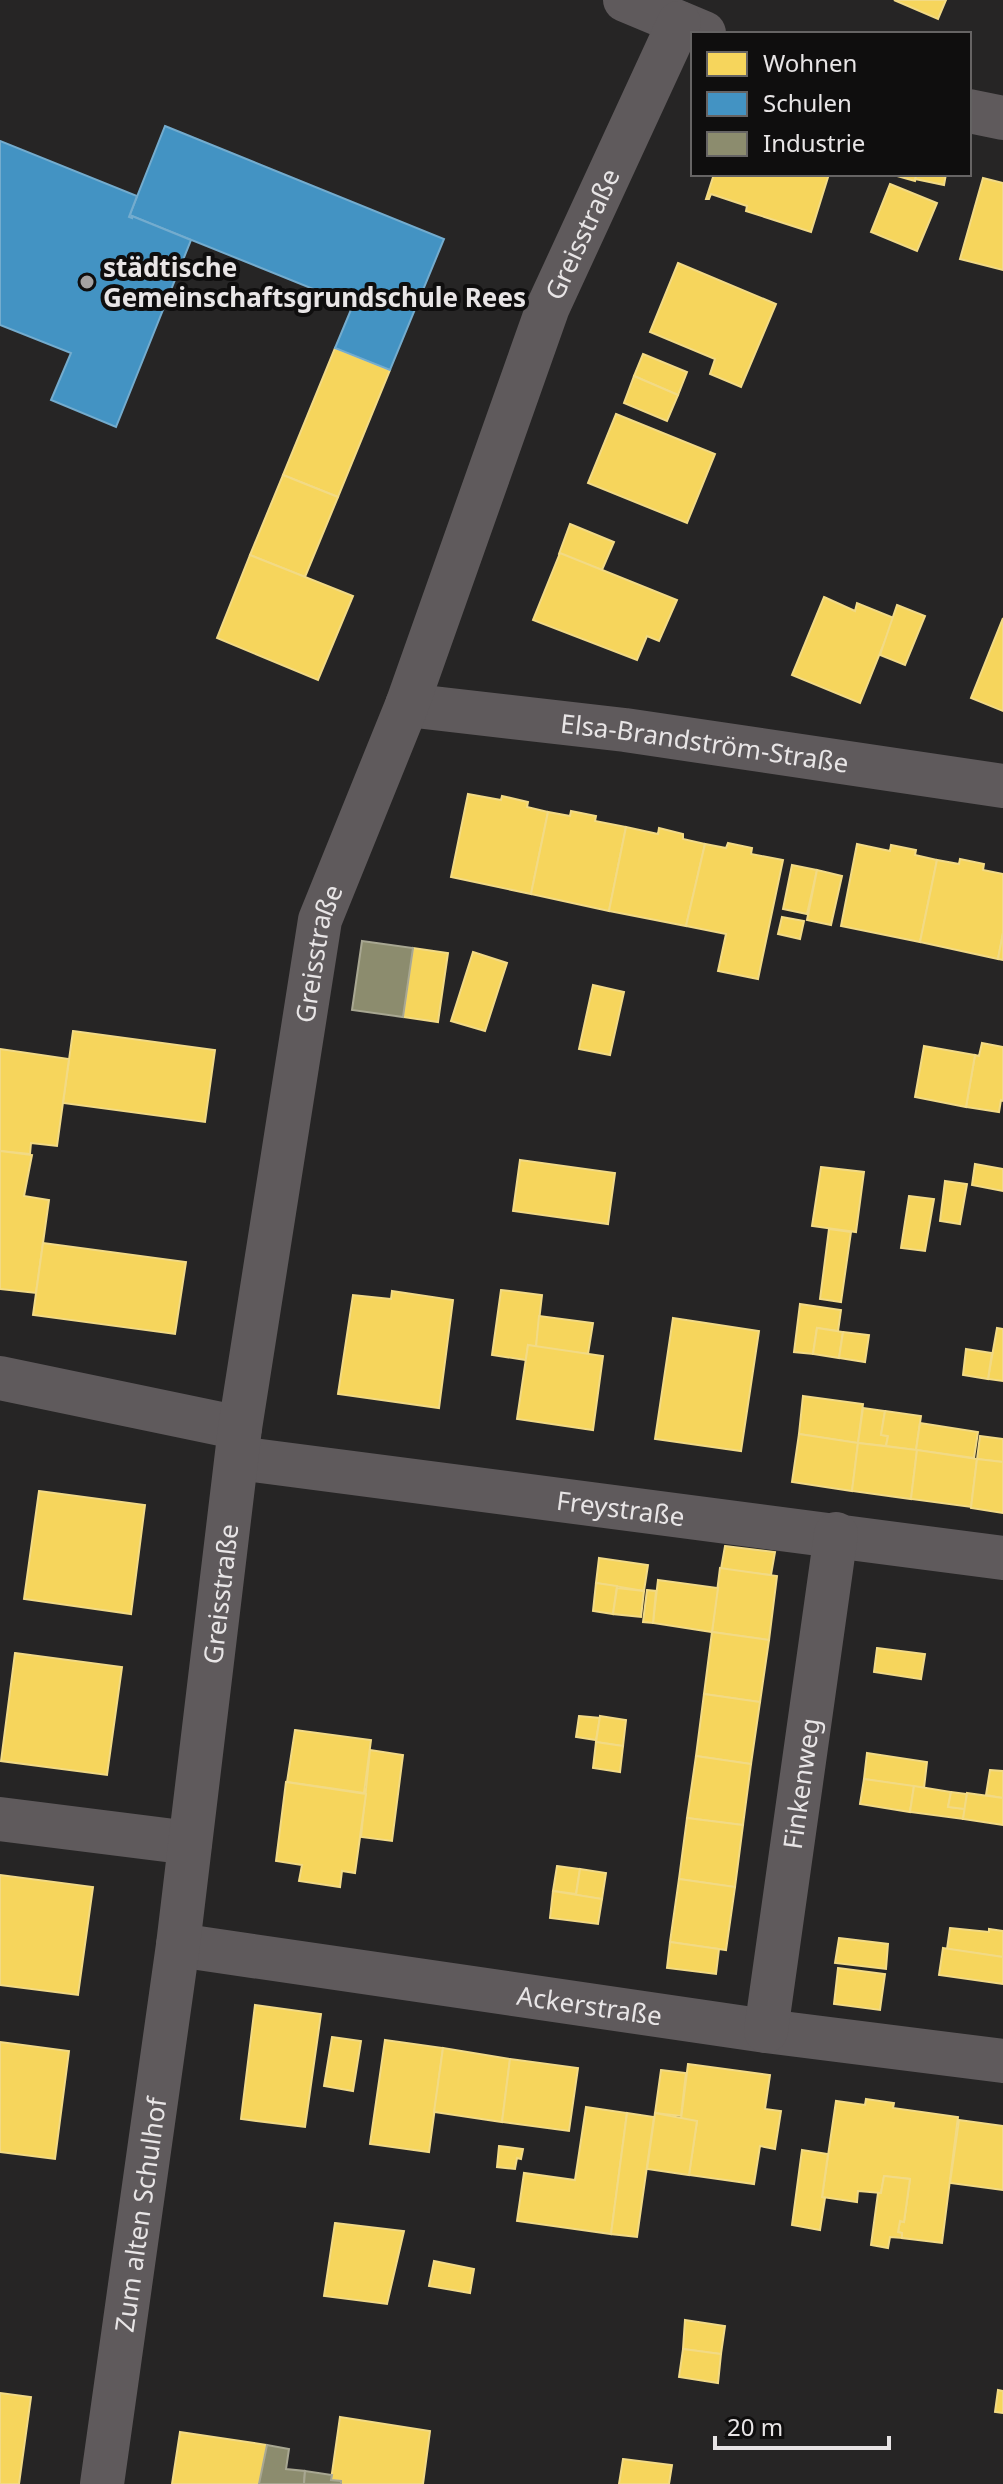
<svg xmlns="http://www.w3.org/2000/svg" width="1003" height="2484" viewBox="0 0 1003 2484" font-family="'Noto Sans',sans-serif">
	<rect width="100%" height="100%" fill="#262525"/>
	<!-- homes -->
	<g fill="#f6d55c" stroke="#f2da85" stroke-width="2">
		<path d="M894 0H946L938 19Z"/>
		<path d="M714 174H829L811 232 746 211 747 206 711 194 709 199H706Z"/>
		<path d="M890 174H917L915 181Z"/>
		<path d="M917 174H946L944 185 915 179Z"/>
		<path d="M983 178 1003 183V270L960 259Z"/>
		<path d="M890 184 937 203 917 251 871 232Z"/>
		<path d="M678 263 776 304 741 387 710 374 715 359 650 332Z"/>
		<path d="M335 348 390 370 338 497 283 475Z"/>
		<path d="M643 354 687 372 678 395 634 376Z"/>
		<path d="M634 376 678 395 667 421 624 403Z"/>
		<path d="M616 414 715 454 687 523 588 483Z"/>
		<path d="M283 475 338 497 305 577 250 555Z"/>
		<path d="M570 524 614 542 602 570 559 554Z"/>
		<path d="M560 553 677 600 659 641 647 636 637 660 533 620Z"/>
		<path d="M250 555 353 596 318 680 217 638Z"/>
		<path d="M824 597 855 611 857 603 894 618 860 703 792 675Z"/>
		<path d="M897 605 925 616 905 665 880 655Z"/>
		<path d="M1003 618V711L971 698Z"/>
		<path d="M468 794 501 800 502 796 528 802 527 807 548 812 531 894 451 877Z"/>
		<path d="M571 811 596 816 595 821 626 827 609 911 531 894 548 812 570 816Z"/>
		<path d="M626 827 658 834 659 828 683 834V839L705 844 686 926 609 911Z"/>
		<path d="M728 843 752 848 751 854 783 860 758 979 718 971 726 934 686 926 705 844 726 848Z"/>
		<path d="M857 844 890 851 891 845 916 850 915 855 937 860 920 942 841 926Z"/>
		<path d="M960 859 984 864 983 870 1003 874V933L998 959 920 942 937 860 959 864Z"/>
		<path d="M792 865 817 870 807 914 783 909Z"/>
		<path d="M817 870 842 876 831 925 807 920Z"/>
		<path d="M782 917 804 921 800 939 778 934Z"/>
		<path d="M1003 933V960L998 959Z"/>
		<path d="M413 948 448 953 438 1022 403 1017Z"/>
		<path d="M473 952 507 963 485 1031 451 1021Z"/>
		<path d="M593 985 624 992 610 1055 579 1049Z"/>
		<path d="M73 1031 215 1050 205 1122 63 1103Z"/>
		<path d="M982 1043 1003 1047V1101L1001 1100 999 1112 966 1107 975 1055 979 1056Z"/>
		<path d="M924 1046 975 1055 966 1107 915 1097Z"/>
		<path d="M0 1049 69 1059 57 1146 31 1143 30 1154 0 1151Z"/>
		<path d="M0 1151 32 1155 24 1196 49 1200 36 1293 0 1289Z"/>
		<path d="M520 1160 615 1173 608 1224 513 1211Z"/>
		<path d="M975 1164 1003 1169V1191L972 1185Z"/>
		<path d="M821 1167 864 1172 856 1232 812 1226Z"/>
		<path d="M945 1181 967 1184 960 1224 940 1221Z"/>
		<path d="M909 1196 934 1199 925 1251 901 1248Z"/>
		<path d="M829 1229 851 1232 841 1302 820 1299Z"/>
		<path d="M43 1243 186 1262 175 1334 33 1315Z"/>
		<path d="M501 1290 542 1295 536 1347 528 1345 526 1360 492 1355Z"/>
		<path d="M392 1291 453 1300 439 1408 338 1394 353 1295 391 1299Z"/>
		<path d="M800 1304 841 1310 838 1331 817 1328 813 1354 794 1352Z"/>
		<path d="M539 1316 593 1323 588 1354 536 1347Z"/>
		<path d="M673 1318 759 1331 741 1451 655 1439Z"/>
		<path d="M817 1328 843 1332 839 1358 813 1354Z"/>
		<path d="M997 1328 1003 1329V1381L988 1379Z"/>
		<path d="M843 1332 869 1335 865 1362 839 1358Z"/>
		<path d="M528 1345 603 1356 593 1430 517 1419Z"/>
		<path d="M966 1349 992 1353 988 1379 963 1375Z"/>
		<path d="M803 1396 863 1404 858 1443 799 1434Z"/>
		<path d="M863 1408 885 1411 881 1435 888 1436 886 1446 858 1443Z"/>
		<path d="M885 1411 921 1416 916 1450 886 1446 888 1436 881 1435Z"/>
		<path d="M920 1423 978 1432 974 1458 916 1450Z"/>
		<path d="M799 1434 858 1443 852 1491 792 1482Z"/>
		<path d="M980 1436 1003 1439V1462L977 1459Z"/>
		<path d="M858 1443 917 1450 911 1499 852 1491Z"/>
		<path d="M917 1450 977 1459 971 1507 911 1499Z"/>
		<path d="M977 1459 1003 1462V1513L971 1508Z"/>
		<path d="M39 1491 145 1505 131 1614 24 1599Z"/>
		<path d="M725 1546 775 1552 771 1575 721 1569Z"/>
		<path d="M599 1558 648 1565 644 1591 596 1583Z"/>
		<path d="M720 1568 777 1576 769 1640 712 1632Z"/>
		<path d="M658 1580 718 1588 712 1632 653 1623Z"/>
		<path d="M596 1583 617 1586 613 1614 593 1611Z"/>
		<path d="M617 1588 644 1591 641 1617 613 1614Z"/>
		<path d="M647 1590 656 1591 653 1623 643 1622Z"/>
		<path d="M712 1632 769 1640 760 1702 704 1694Z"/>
		<path d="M877 1648 925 1654 921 1679 874 1672Z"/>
		<path d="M15 1653 122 1667 107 1775 1 1761Z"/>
		<path d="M704 1694 760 1702 751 1764 696 1756Z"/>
		<path d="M579 1716 600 1718 596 1740 576 1737Z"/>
		<path d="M600 1716 626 1720 623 1746 596 1742Z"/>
		<path d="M295 1730 371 1740 364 1793 287 1782Z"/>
		<path d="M596 1742 623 1746 620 1772 593 1768Z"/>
		<path d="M370 1750 403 1755 392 1841 361 1837Z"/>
		<path d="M867 1753 927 1762 924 1788 864 1779Z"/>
		<path d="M696 1756 751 1764 743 1825 687 1818Z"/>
		<path d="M990 1770 1003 1771V1798L986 1795Z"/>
		<path d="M864 1779 914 1786 910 1812 860 1804Z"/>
		<path d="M286 1782 366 1794 355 1873 342 1871 340 1887 299 1881 302 1865 276 1861Z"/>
		<path d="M914 1786 951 1792 948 1807 965 1809 963 1819 910 1812Z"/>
		<path d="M951 1792 967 1794 965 1809 948 1807Z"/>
		<path d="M967 1793 1003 1798V1825L963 1819Z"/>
		<path d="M687 1818 743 1825 735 1887 679 1879Z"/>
		<path d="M557 1866 580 1869 576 1894 553 1891Z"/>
		<path d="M580 1869 606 1873 602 1899 576 1895Z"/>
		<path d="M0 1875 93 1887 78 1995 0 1985Z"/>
		<path d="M679 1879 735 1887 726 1950 670 1942Z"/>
		<path d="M553 1891 602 1899 598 1924 550 1918Z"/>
		<path d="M950 1928 989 1932V1929L1003 1931V1957L947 1949Z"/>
		<path d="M839 1938 888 1944 886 1969 835 1963Z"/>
		<path d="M670 1942 719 1949 716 1974 667 1968Z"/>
		<path d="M943 1948 1003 1957V1984L939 1975Z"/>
		<path d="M838 1968 885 1974 880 2010 834 2004Z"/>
		<path d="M255 2005 321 2014 305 2127 241 2119Z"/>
		<path d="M332 2037 361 2041 353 2091 324 2086Z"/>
		<path d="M385 2040 443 2048 429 2152 370 2144Z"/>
		<path d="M0 2042 69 2051 55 2159 0 2152Z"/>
		<path d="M443 2048 510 2059 502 2122 434 2112Z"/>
		<path d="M510 2059 578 2068 569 2131 502 2122Z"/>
		<path d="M688 2064 770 2075 765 2109 781 2111 775 2149 760 2146 754 2184 689 2175 697 2121 681 2119Z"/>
		<path d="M661 2070 686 2073 681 2116 655 2113Z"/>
		<path d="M866 2099 894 2103 893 2108 958 2117 942 2243 902 2238V2233L898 2232 900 2221 904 2222 910 2179 884 2176 881 2193 858 2191 857 2202 822 2197 836 2101 865 2105Z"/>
		<path d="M586 2107 627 2113 611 2234 517 2221 524 2173 575 2180Z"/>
		<path d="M627 2113 654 2117 637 2237 611 2234Z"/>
		<path d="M655 2113 697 2121 689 2175 647 2169Z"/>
		<path d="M959 2120 1003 2126V2190L950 2183Z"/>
		<path d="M499 2146 523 2149 521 2159 517 2158 515 2169 497 2167Z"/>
		<path d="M802 2150 828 2154 822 2197 825 2198 820 2230 792 2225Z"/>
		<path d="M884 2176 910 2179 904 2222 900 2221 898 2232 902 2233V2238L890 2237 888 2248 871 2245 878 2193H881Z"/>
		<path d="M335 2223 404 2231 387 2304 324 2296Z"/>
		<path d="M434 2261 474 2269 470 2293 429 2286Z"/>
		<path d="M685 2320 725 2326 721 2354 683 2349Z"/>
		<path d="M683 2349 721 2354 718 2383 679 2377Z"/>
		<path d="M998 2390 1003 2391V2413L995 2412Z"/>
		<path d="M0 2393 31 2397 19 2484H0Z"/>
		<path d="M340 2417 430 2431 423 2484H341V2481L331 2480Z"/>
		<path d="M180 2432 267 2445 259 2484H172Z"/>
		<path d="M623 2459 672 2465 669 2484H619Z"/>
	</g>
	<!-- schools -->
	<g fill="#4393c3" stroke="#74acce" stroke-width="2">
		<path d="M165 126 444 239 390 370 335 348 353 305 132 216V218L129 217Z"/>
		<path d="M0 141 137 196 129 217 132 218V216L191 240 116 427 51 400 71 353 0 325Z"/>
	</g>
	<!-- industry -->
	<g fill="#8c8c6e" stroke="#a8a792" stroke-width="2">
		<path d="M362 941 413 948 403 1017 352 1010Z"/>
		<path d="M267 2445 289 2449 286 2469 305 2471 304 2484H259Z"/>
		<path d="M305 2471 332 2475 331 2480 341 2481V2484H304Z"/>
	</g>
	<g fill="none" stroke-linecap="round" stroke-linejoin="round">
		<!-- minor -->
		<g stroke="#5f5a5c" stroke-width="44">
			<path d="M625 0 704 33"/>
			<path d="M969 111 1003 118"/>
			<path id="s1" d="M407 705 625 730 1003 786"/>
			<path d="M0 1378 240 1428"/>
			<path id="s2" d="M238 1458 1003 1558"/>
			<path d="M0 1819 190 1843"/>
			<path id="s3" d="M178 1945 766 2031 1003 2061"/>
			<path id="s4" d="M766 2031 836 1534"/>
			<path id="s5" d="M102 2484 178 1945 240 1428 320 920 407 705 548 307 679 23"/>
		</g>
	</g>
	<!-- markers -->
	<circle fill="#a4a2a2" stroke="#0f0e0e" stroke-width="3" cx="87" cy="282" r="8"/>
	<g text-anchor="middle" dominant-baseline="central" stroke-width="8" stroke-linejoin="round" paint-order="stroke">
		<!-- street labels -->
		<g font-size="26" fill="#e8e5e6" stroke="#0f0e0e">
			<text stroke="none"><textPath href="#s5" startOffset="2314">Greisstraße</textPath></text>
			<text stroke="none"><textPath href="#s1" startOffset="300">Elsa-Brandström-Straße</textPath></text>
			<text stroke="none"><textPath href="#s5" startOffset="1546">Greisstraße</textPath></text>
			<text stroke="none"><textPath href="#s2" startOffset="386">Freystraße</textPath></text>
			<text stroke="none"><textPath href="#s5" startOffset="898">Greisstraße</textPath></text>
			<text stroke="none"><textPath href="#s4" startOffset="250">Finkenweg</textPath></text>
			<text stroke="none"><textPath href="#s3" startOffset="416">Ackerstraße</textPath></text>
			<text stroke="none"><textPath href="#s5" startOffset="272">Zum alten Schulhof</textPath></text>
		</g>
		<!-- poi labels -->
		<g font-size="26" font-weight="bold" fill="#e8e5e6" stroke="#0f0e0e" text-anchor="start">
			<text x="103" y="267">städtische<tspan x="103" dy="30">Gemeinschaftsgrundschule Rees</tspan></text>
		</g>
	</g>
	<!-- legend -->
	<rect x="691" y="32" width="280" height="144" fill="#0f0e0e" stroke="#666464" stroke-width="2"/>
	<rect x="707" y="52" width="40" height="24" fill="#f6d55c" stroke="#666464" stroke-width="2"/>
	<text x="763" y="72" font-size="24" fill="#e8e5e6">Wohnen</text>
	<rect x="707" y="92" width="40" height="24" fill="#4393c3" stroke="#666464" stroke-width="2"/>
	<text x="763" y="112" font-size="24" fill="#e8e5e6">Schulen</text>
	<rect x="707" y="132" width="40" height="24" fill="#8c8c6e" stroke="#666464" stroke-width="2"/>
	<text x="763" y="152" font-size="24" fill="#e8e5e6">Industrie</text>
	<!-- scale -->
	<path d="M715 2436v12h174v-12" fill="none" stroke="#e8e5e6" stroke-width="4"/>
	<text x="727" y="2436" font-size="24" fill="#e8e5e6" stroke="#0f0e0e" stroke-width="6" paint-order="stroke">20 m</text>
</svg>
